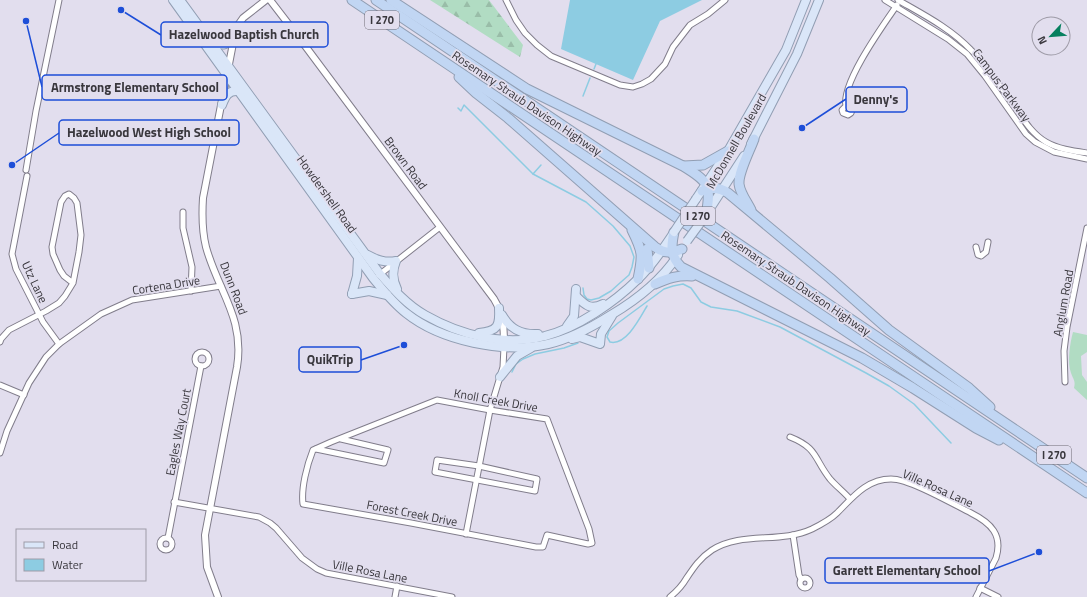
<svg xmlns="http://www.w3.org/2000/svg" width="1087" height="597" viewBox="0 0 1087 597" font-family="'Titillium Web',sans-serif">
	<defs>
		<pattern id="forest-firs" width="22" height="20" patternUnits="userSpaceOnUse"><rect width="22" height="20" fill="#b1dcc3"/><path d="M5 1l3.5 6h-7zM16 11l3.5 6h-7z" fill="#99bda8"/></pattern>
	</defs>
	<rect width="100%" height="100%" fill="#e2deee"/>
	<!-- grass -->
	<path fill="#b1dcc3" d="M1073 332 1087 335V352L1081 356 1082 375 1087 382V400L1074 388C1076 381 1073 379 1071 373 1067 362 1070 343 1073 332Z"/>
	<!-- forest -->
	<path fill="url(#forest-firs)" d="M430 0H489L523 45 520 57Z"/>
	<!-- water -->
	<path fill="#8dcce2" d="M570 0H702L660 21 633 80 561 49Z"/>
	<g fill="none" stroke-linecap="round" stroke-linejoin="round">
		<!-- stream -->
		<g stroke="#8dcce2" stroke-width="1.5">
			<path d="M594 69 596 64"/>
			<path d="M583 96 590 78"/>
			<path d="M458 108 461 111 464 105 533 174 586 202 613 226 630 246 634 257 632 267 629 275 621 282 611 291 599 298 591 300 587 299 584 295 583 288"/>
			<path d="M533 174 541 165"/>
			<path d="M647 306C640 318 626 346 610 342L607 337 609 331 618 323 664 289 673 286 683 284 691 288 701 302 711 307 737 311 780 327 866 373 889 386 914 404 951 443"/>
			<path d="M512 372 516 364 523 359 535 354 564 348 578 343"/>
		</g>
		<!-- minor casing -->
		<g stroke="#817d8b" stroke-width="7">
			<g id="minor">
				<path d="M506 0 516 20 525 33 537 45 551 56 620 85 633 87 642 84 651 79 665 64 673 47 690 25 708 14 725 0"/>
				<path d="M885 0 948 39 967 54 985 76 1026 134 1035 142 1054 152 1087 159"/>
				<path d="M898 0C924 15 950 28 971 50 988 66 1000 86 1014 106 1023 119 1032 134 1046 142 1058 149 1073 151 1087 153"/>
				<path d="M846 106H849L852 110 851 113 848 115 843 113 842 110 846 106C841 83 884 24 897 5"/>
				<path d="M26 170 36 111 59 0"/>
				<path d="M27 176 12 254 16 269 43 322 59 344"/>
				<path d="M183 212V228L192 267 191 291"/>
				<path d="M976 247 978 255 981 256 986 252 988 242"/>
				<path d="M379 275 440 227"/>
				<path d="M0 342 1 339 9 330 46 311 59 303 65 296 73 283 79 252 81 235 77 203 74 198 69 194 65 196 61 202 52 247 53 254 60 270 64 276 73 283"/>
				<circle cx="202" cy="359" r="7"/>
				<path d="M1065 382 1064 351 1067 327 1087 228"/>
				<path d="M0 385 24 395"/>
				<path d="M437 400 490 410 547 419 589 529 592 543 588 544 547 535 543 547H536L411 523 303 504C301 488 307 465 313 450L331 442Z"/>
				<path d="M790 437C818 448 814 459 830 479 836 486 844 492 850 499"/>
				<path d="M316 449 384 463 388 450 341 439"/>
				<path d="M0 453 7 431 29 383 46 357 59 344 101 314 132 300 221 286"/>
				<path d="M437 460 479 466 537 479 535 491 435 472Z"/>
				<path d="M174 502 259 517 270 523 276 528 302 558 317 569 326 573 452 597"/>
				<path d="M466 534 490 410 503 367 504 347"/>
				<path d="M793 535 799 575 801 579"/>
				<circle cx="166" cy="544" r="6"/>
				<path d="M168 538 201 366"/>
				<circle cx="805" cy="583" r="5"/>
				<path d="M980 588 998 597"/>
				<path d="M395 597 397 586"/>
				<path d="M670 597C676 592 682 586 686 579 694 567 700 558 712 550 742 531 780 544 812 529 820 525 830 520 837 513 853 497 867 479 891 479 910 479 953 504 971 513 991 523 1003 535 996 558L976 597"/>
			</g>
		</g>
		<!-- tertiary casing -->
		<g stroke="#817d8b" stroke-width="8">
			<g id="tertiary">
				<path d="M270 0 300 39 494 299C503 314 504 326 504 344"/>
				<path d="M218 597 207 567 205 535 237 367C245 318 218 291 206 247 202 231 202 214 203 198L236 28 243 18 266 0"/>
			</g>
		</g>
		<!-- primary casing -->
		<g stroke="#919eb3" stroke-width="10">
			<g id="primary">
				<path d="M173 0 373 278C383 290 393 303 406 313 441 341 504 354 548 344 570 339 592 327 611 315 638 299 661 281 678 255"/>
				<path d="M180 0 380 274C393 289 407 305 425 315 460 335 505 347 545 336 577 328 615 302 638 279 652 266 663 249 673 234"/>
				<path d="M212 40C221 47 229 46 235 36"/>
				<path d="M222 105C225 97 228 90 238 91"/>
				<path d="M751 144 797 54 819 0"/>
				<path d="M696 199 728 151 786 50 806 0"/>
				<path d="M707 213 744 156"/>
				<path d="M368 255C377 260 385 263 396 261 392 271 392 279 397 289"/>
				<path d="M352 294 357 276 358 258"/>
				<path d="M352 294 369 291 387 295"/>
				<path d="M577 297C586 306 591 310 603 304"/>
				<path d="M502 315C510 329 521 335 538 334"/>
				<path d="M567 326 574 316 576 289"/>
				<path d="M479 333C498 331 500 326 499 308"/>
				<path d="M572 339 580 337 600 344 601 334 612 316"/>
				<path d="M500 377 517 356 531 348"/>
			</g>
		</g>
		<!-- motorway casing -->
		<g stroke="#919eb3" stroke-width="11">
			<g id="motorway">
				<path d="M352 0 1087 493"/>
				<path d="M376 0 1087 478"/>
				<path d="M391 0 527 89 683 166C708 181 712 185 706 215"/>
				<path d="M459 77 476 93 508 118 655 247C665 254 671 253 682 249"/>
				<path d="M684 166 703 165 728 151"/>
				<path d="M702 191C711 187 719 187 728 193L830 278 889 330 969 388 990 407"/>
				<path d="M751 210C747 202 740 193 739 184 738 173 750 150 754 139"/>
				<path d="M632 230C643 252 643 255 638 279"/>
				<path d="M674 232C671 246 670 256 681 267L862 358 913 388 976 428 999 440"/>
				<path d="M647 249 649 268"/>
				<path d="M655 284C668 278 678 275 692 276"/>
			</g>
		</g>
		<!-- minor -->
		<use href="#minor" stroke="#fff" stroke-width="5"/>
		<!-- tertiary -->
		<use href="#tertiary" stroke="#fff" stroke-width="6"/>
		<!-- primary -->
		<use href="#primary" stroke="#dae6f8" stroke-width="8"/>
		<!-- motorway -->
		<use href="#motorway" stroke="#c1d6f3" stroke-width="9"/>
		<!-- primary-bridge casing -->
		<g stroke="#919eb3" stroke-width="10" stroke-linecap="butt">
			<g id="primary-bridge">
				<path d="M674 232 696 199"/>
				<path d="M687 241 706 215"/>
			</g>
		</g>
		<!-- primary-bridge -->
		<use href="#primary-bridge" stroke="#dae6f8" stroke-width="8"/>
	</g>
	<g text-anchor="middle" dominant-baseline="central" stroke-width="3.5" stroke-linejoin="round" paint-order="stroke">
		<!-- shield labels -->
		<g fill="#e2deee" stroke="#6c6972" stroke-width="1">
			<rect x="365" y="11" width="34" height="18" rx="3"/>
			<rect x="681" y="207" width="34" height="18" rx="3"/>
			<rect x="1037" y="446" width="34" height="18" rx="3"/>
		</g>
		<g font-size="11" font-weight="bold" fill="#39373d">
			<text x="382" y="20">I 270</text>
			<text x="698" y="216">I 270</text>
			<text x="1054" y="455">I 270</text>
		</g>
		<!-- street labels -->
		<g font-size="12" fill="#39373d" stroke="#e2deee">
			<text transform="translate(1002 85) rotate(53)">Campus Parkway</text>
			<text transform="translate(527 103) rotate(34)">Rosemary Straub Davison Highway</text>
			<text transform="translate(736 141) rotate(-60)">McDonnell Boulevard</text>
			<text transform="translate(406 163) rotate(53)">Brown Road</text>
			<text transform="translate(327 194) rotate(54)">Howdershell Road</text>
			<text transform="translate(35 282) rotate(65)">Utz Lane</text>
			<text transform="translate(796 283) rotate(34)">Rosemary Straub Davison Highway</text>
			<text transform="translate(166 285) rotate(-9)">Cortena Drive</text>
			<text transform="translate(234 288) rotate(69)">Dunn Road</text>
			<text transform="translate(1063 303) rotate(-80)">Anglum Road</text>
			<text transform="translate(496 400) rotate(10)">Knoll Creek Drive</text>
			<text transform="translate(178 432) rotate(-79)">Eagles Way Court</text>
			<text transform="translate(938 488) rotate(24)">Ville Rosa Lane</text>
			<text transform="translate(412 513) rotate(11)">Forest Creek Drive</text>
			<text transform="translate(370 571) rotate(11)">Ville Rosa Lane</text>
		</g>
	</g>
	<!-- callouts -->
	<path fill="none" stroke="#1d4ed8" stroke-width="1.5" d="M121 10L161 35M26 21L42 87M802 128L846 99M12 165L59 133M404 345L361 360M1039 552L989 571"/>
	<g fill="#1d4ed8" stroke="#e2deee" stroke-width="1.5">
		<circle cx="121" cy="10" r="4"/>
		<circle cx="26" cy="21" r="4"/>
		<circle cx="802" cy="128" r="4"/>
		<circle cx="12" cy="165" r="4"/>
		<circle cx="404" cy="345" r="4"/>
		<circle cx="1039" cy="552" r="4"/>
	</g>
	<g fill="#e2deee" stroke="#1d4ed8" stroke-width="1.5">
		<rect x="161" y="22" width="167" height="25" rx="4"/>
		<rect x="42" y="75" width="185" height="25" rx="4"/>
		<rect x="846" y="87" width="61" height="25" rx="4"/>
		<rect x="59" y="120" width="180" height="25" rx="4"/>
		<rect x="299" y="347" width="62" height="25" rx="4"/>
		<rect x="825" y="558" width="164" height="25" rx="4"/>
	</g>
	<g font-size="13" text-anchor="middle" font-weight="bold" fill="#39373d">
		<text x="244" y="39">Hazelwood Baptish Church</text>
		<text x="135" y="92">Armstrong Elementary School</text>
		<text x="876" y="104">Denny's</text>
		<text x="149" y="137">Hazelwood West High School</text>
		<text x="330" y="364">QuikTrip</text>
		<text x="907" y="575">Garrett Elementary School</text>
	</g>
	<!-- legend -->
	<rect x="16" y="529" width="130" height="52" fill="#e2deee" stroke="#9e9ba7"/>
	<rect x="24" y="542" width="20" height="6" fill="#dae6f8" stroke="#9e9ba7"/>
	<text x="52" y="549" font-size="12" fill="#39373d">Road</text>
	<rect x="24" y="559" width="20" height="12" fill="#8dcce2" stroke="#9e9ba7"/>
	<text x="52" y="569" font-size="12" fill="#39373d">Water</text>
	<!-- north arrow -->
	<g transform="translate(1051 36) rotate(244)"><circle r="19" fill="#e2deee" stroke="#9e9ba7"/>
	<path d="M0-3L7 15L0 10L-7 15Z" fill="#06805f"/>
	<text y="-6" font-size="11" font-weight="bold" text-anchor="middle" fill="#39373d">N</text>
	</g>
</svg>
